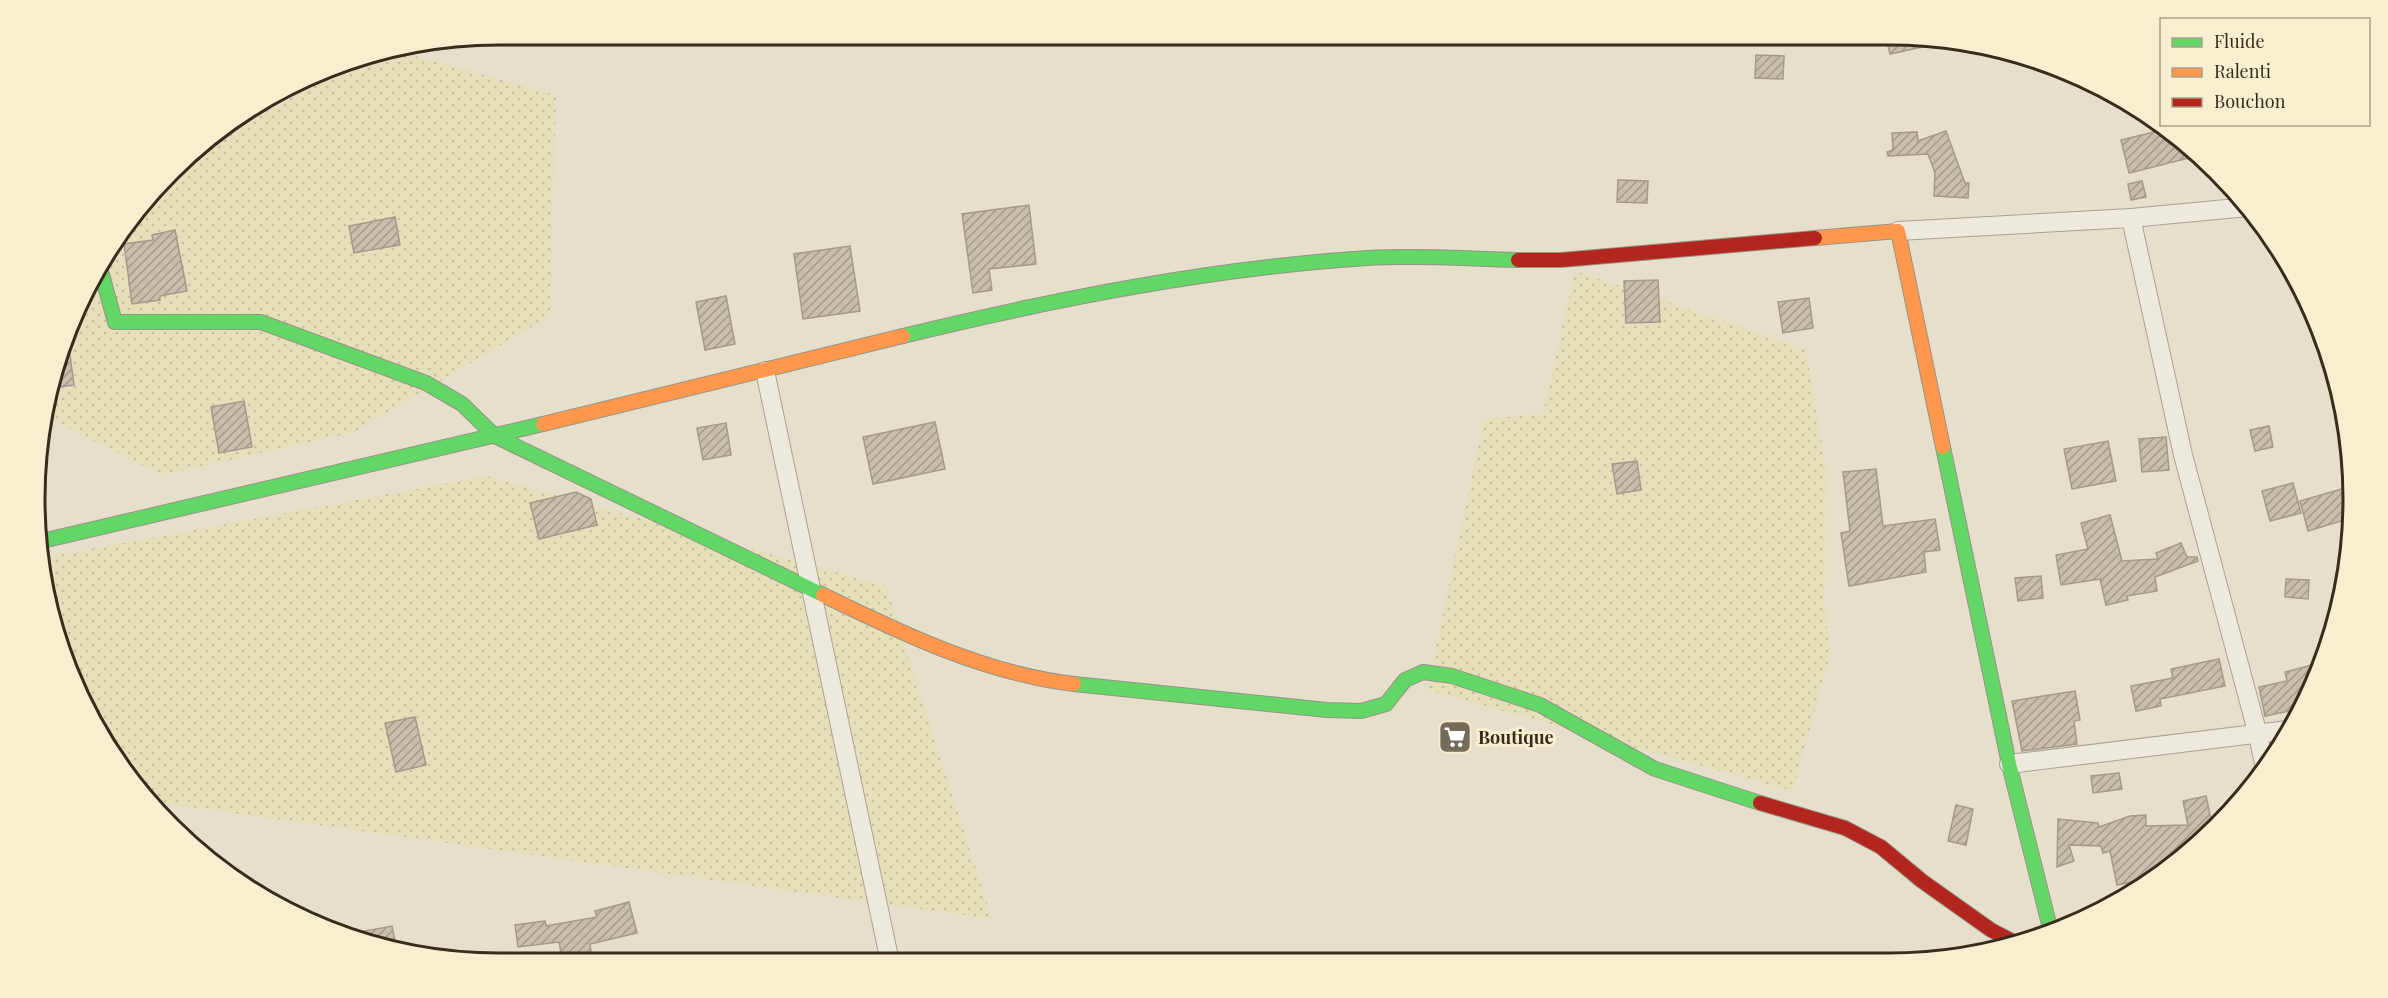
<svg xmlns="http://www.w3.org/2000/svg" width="2388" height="998" viewBox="0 0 2388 998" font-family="'Playfair Display',serif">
	<defs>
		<pattern id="farmland-dots" width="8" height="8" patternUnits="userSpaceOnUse" patternTransform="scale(1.5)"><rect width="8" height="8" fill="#e5e0ba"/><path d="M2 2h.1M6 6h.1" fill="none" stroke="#c5c09f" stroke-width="1.8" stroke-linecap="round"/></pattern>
		<pattern id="building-hatch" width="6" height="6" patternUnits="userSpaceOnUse" patternTransform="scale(1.5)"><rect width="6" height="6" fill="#c9bdac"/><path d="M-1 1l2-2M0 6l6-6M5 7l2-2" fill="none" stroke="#a49a8b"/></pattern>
	</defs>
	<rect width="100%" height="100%" fill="#e5dfcb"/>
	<!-- farmland -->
	<g fill="url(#farmland-dots)">
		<path d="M397 51 556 95 550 316 354 432 162 475 44 416 59 350 97 267 193 150 266 97 349 59Z"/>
		<path d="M1575 271 1806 349 1826 470 1825 606 1830 655 1793 791 1427 690 1484 419 1543 414Z"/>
		<path d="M486 476 886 586 992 919 147 801 97 732 43 589 42 558Z"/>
	</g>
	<!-- building -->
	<g fill="url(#building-hatch)" stroke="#a59a8a" stroke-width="1.5">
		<path d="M1885 34H1889L1940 43 1890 54Z"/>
		<path d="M1756 55 1784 56 1783 79 1755 78Z"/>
		<path d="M2166 129 2185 142 2189 158 2129 173 2121 140Z"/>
		<path d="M1946 131 1965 183H1969L1968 198 1934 196 1935 173 1928 154 1888 156 1887 152 1893 150 1892 133 1917 132 1918 141Z"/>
		<path d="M1618 180 1648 181 1647 203 1617 202Z"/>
		<path d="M2142 181 2146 197 2131 200 2128 184Z"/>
		<path d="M1029 205 1036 264 989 269 992 290 973 293 962 214Z"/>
		<path d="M395 217 400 245 354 253 349 226Z"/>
		<path d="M175 230 187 291 160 296V300L132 304 124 244 153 240 152 235Z"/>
		<path d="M850 246 860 311 803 319 794 254Z"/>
		<path d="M1658 280 1660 322 1626 323 1624 281Z"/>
		<path d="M726 296 735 344 705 350 696 302Z"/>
		<path d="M1809 298 1813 328 1783 333 1778 302Z"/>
		<path d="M67 333 74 385 50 388 59 350Z"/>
		<path d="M244 401 252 447 219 453 211 407Z"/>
		<path d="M935 422 945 469 873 484 863 437Z"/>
		<path d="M726 423 731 455 703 460 697 428Z"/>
		<path d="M2269 426 2273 447 2255 451 2250 430Z"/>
		<path d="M2166 437 2169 470 2142 472 2139 439Z"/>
		<path d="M2108 441 2116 481 2072 489 2064 449Z"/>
		<path d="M1637 461 1641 490 1617 494 1612 464Z"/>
		<path d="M1876 469 1883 526 1935 519 1940 550 1924 552 1926 572 1849 586 1841 533 1850 531 1843 472Z"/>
		<path d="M2293 483 2301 513 2270 521 2262 491Z"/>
		<path d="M2352 486 2351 518 2308 531 2300 501Z"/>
		<path d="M576 492 591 499 597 525 539 539 530 503Z"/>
		<path d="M2110 515 2122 561 2158 559 2156 553 2181 543 2187 557H2197L2198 561 2155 577 2157 591 2127 596 2128 600 2106 605 2100 579 2061 585 2056 555 2088 549 2081 523Z"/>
		<path d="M2041 576 2043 598 2018 601 2015 578Z"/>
		<path d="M2286 579 2309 580 2308 599 2285 597Z"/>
		<path d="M2219 659 2225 686 2160 699 2161 706 2136 711 2131 686 2173 678 2171 669Z"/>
		<path d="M2312 665 2315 677 2299 709 2265 716 2259 687 2287 681 2285 672Z"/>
		<path d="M2075 691 2080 720 2074 721 2077 744 2022 751 2012 701Z"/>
		<path d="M415 717 426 765 396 772 385 723Z"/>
		<path d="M2119 773 2122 789 2093 793 2091 776Z"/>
		<path d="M2206 796 2213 828 2195 848 2146 879 2117 885 2110 851 2103 853 2101 846 2069 845 2074 861 2057 867 2058 819 2098 823 2099 827 2130 816 2146 815V826L2188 825 2183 801Z"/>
		<path d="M1956 805 1973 809 1966 845 1948 841Z"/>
		<path d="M629 902 637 933 590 944 593 963H563L559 942 518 947 515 925 545 921 546 926 597 917 595 911Z"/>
		<path d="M392 926 396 946 350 939 343 935Z"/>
	</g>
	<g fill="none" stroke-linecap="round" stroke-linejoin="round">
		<!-- street casing -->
		<g stroke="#aaa394" stroke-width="20">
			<g id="street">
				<path d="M2131 218 2183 455 2258 735 2265 769"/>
				<path d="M1898 231 2131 218 2248 207"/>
				<path d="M765 371 890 962"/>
				<path d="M2009 764 2288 730"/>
			</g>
		</g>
		<!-- fast casing -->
		<g stroke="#999385" stroke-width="16">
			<g id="fast">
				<path d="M99 264 115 322H261L426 383 462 404 495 436 823 595"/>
				<path d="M903 336C1055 299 1211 268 1368 258 1417 255 1468 259 1518 260"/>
				<path d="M1943 447 2009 764 2051 932"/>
				<path d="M42 541 543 424"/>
				<path d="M1074 684 1327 710 1361 711 1386 704 1405 680 1423 672 1452 676 1540 705 1655 769 1760 803"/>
			</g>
		</g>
		<!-- slow casing -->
		<g stroke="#999385" stroke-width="16">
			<g id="slow">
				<path d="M1815 238 1898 231 1943 447"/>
				<path d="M543 424 903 336"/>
				<path d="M823 595C901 633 986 674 1074 684"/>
			</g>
		</g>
		<!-- jam casing -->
		<g stroke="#999385" stroke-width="16">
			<g id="jam">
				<path d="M1518 260H1561L1815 238"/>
				<path d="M1760 803 1845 828 1881 847 1922 881 1991 930 2014 942"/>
			</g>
		</g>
		<!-- street -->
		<use href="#street" stroke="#ede9dd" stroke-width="18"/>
		<!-- fast -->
		<use href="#fast" stroke="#63d668" stroke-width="14"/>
		<!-- slow -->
		<use href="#slow" stroke="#ff974d" stroke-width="14"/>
		<!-- jam -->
		<use href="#jam" stroke="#b3261e" stroke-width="14"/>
	</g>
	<!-- icons -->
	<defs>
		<g id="supermarket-square" transform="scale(1.725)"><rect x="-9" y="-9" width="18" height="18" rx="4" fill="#756b59" stroke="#f7efd0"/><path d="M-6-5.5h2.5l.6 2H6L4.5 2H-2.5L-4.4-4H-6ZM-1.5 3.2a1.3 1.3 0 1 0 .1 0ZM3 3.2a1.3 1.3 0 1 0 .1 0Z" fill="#fff"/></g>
	</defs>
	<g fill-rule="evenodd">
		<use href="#supermarket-square" x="1455" y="737"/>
	</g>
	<g text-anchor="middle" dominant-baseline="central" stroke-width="6" stroke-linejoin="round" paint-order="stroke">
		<!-- poi labels -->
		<g font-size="18" font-weight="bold" fill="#382c1c" stroke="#f7efd0" text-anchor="start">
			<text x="1478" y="737">Boutique</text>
		</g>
	</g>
	<!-- crop -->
	<path d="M0 0H2388V998H0ZM499 45H1889A454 454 0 0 1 2343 499V499A454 454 0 0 1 1889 953H499A454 454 0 0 1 45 499V499A454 454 0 0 1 499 45Z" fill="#f7efd0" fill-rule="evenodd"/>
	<path fill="none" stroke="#382c1c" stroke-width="3" d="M499 45H1889A454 454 0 0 1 2343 499V499A454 454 0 0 1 1889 953H499A454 454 0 0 1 45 499V499A454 454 0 0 1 499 45Z"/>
	<!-- legend -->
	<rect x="2160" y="18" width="210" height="108" fill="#f7efd0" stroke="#aba188" stroke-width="1.5"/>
	<rect x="2172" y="38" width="30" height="9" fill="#63d668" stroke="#aba188" stroke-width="1.5"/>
	<text x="2214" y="48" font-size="18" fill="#382c1c">Fluide</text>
	<rect x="2172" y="68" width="30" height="9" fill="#ff974d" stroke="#aba188" stroke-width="1.5"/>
	<text x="2214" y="78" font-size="18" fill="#382c1c">Ralenti</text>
	<rect x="2172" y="98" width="30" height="9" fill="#b3261e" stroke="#aba188" stroke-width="1.5"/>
	<text x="2214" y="108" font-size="18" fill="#382c1c">Bouchon</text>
</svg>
